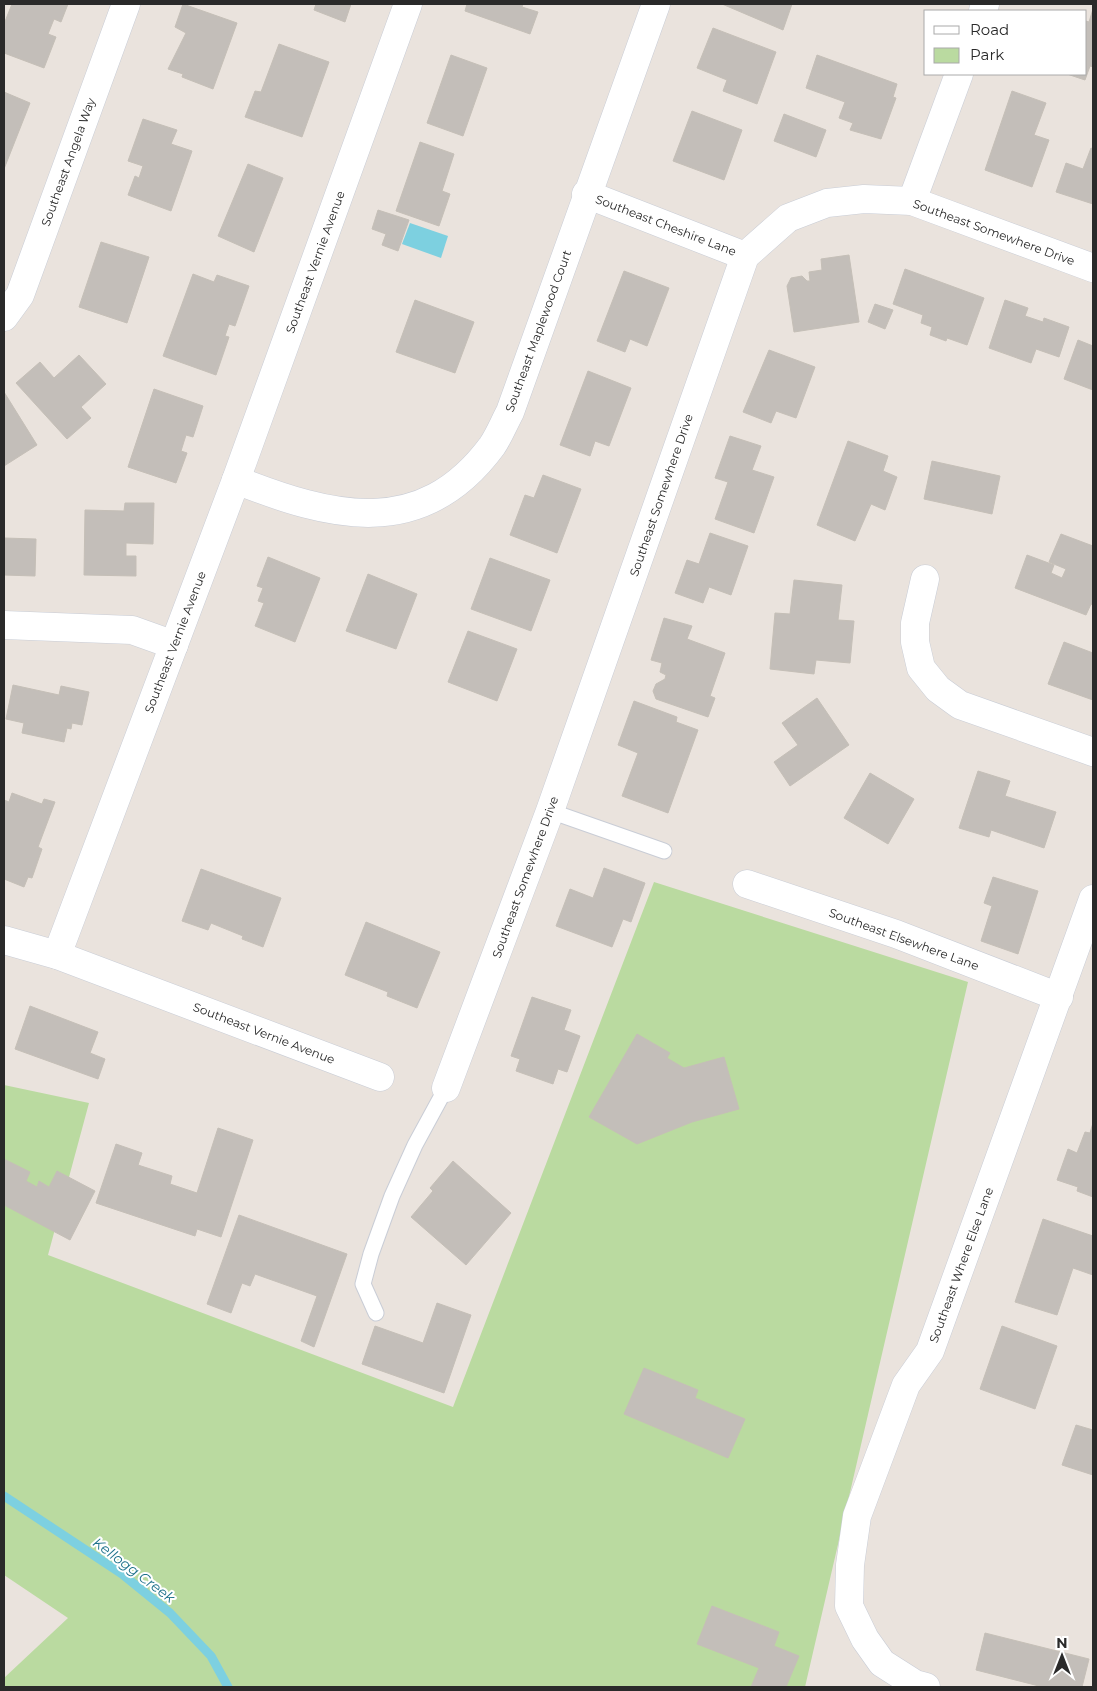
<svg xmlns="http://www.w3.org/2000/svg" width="1097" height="1691" viewBox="0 0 1097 1691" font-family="Montserrat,sans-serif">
	<rect width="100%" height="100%" fill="#eae3dd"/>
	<!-- green -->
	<path fill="#badaa0" d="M654 882 968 982 805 1687H4V1678L68 1618 4 1575V1085L89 1103 48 1255 453 1407Z"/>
	<!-- water -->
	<path fill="#7dd0e0" d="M410 223 448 236 441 258 402 244Z"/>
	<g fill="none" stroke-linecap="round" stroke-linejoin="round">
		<!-- stream -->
		<path stroke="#7dd0e0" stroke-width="9" d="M4 1496 122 1574 170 1613 211 1656 228 1687"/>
	</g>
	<!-- building -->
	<g fill="#c3beb9" stroke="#c5bfb7">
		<path d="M12 4H68L61 22 54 19 48 34 56 37 44 68 4 53V24Z"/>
		<path d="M183 4 237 23 213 89 182 77 183 74 168 69 186 33 175 27Z"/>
		<path d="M316 4H351L345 22 314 10Z"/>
		<path d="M467 4H523L522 7 538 12 530 34 465 11Z"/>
		<path d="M722 4H792L783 30Z"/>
		<path d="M1093 9V67L1090 66 1085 80 1067 74H1086V21L1089 22Z"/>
		<path d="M713 28 776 52 757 104 723 91 727 80 697 68Z"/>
		<path d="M279 44 329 62 302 137 245 117 255 91 261 92Z"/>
		<path d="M451 55 487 68 463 136 427 123Z"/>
		<path d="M817 55 897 84 893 97 896 98 881 139 850 130 853 123 839 118 845 102 806 88Z"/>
		<path d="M1012 91 1046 103 1034 135 1049 140 1032 187 985 170Z"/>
		<path d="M4 92 30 103 4 169Z"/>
		<path d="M692 111 742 130 724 180 673 161Z"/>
		<path d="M784 114 826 130 816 157 774 141Z"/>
		<path d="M143 119 177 130 171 144 192 151 171 211 128 195 135 176 139 178 143 166 128 161Z"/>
		<path d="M420 142 454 154 442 191 450 194 439 226 396 211Z"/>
		<path d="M1091 148 1093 149V204L1056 192 1066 163 1083 169Z"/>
		<path d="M248 164 283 178 254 252 218 236Z"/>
		<path d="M378 210 409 220 398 251 382 245 386 234 372 229Z"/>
		<path d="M101 242 149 257 127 323 79 307Z"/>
		<path d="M849 255 859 322 794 332 787 286 791 278 802 276 807 281H810L809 272 822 270 821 259Z"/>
		<path d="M905 269 984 298 967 345 947 338 946 341 930 335 932 327 921 323 923 315 893 304Z"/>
		<path d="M624 271 669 288 647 346 630 339 625 352 597 341Z"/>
		<path d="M193 274 214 282 217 275 249 286 235 326 229 324 225 336 229 337 216 375 163 356Z"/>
		<path d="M415 300 474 322 455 373 396 352Z"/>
		<path d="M1005 300 1028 308 1025 316 1043 322 1044 318 1069 327 1059 357 1036 349 1031 363 989 348Z"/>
		<path d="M875 304 893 310 885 329 868 322Z"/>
		<path d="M1078 340 1093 346V390L1064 379Z"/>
		<path d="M769 350 815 367 796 418 776 411 771 423 743 412Z"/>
		<path d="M79 355 106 384 81 407 91 418 67 439 16 383 40 362 54 378Z"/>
		<path d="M588 371 631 388 609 446 595 441 590 456 560 445Z"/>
		<path d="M154 389 203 406 193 437 186 435 181 451 187 453 176 483 128 467Z"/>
		<path d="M4 392 37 445 4 466Z"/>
		<path d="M730 436 761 446 752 470 774 477 754 533 715 519 728 482 715 478Z"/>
		<path d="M848 441 888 456 883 471 897 477 885 510 871 504 855 541 817 525Z"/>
		<path d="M932 461 1000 476 992 514 924 499Z"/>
		<path d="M543 475 581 489 557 553 510 535 525 495 534 498Z"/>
		<path d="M125 503H154L153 544 126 543V556H136V576L84 575 85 510 124 511Z"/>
		<path d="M710 533 748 546 731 595 709 587 703 603 675 593 687 560 699 564Z"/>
		<path d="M1061 534 1093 546V605L1091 604 1086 615 1015 588 1027 555 1054 565 1051 573 1062 578 1066 569 1049 562Z"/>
		<path d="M4 538 36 539 35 576 4 575Z"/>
		<path d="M268 557 320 578 295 642 255 626 264 603 258 601 263 588 257 586Z"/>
		<path d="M490 558 550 580 531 631 471 609Z"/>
		<path d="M368 574 417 594 396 649 346 631Z"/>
		<path d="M794 580 842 585 838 620 854 621 850 663 816 660 814 674 770 669 775 613 790 614Z"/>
		<path d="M664 618 692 626 687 639 725 653 710 696 715 698 708 717 656 699 653 691 656 684 665 679 666 675 660 672 662 663 651 660Z"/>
		<path d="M468 631 517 649 497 701 448 682Z"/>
		<path d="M1064 642 1093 653V700L1048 684Z"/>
		<path d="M13 685 59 695 61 686 89 692 82 725 72 723 71 729 67 728 64 742 22 733 24 723 6 719Z"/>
		<path d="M817 698 849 745 790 786 774 762 798 745 782 723Z"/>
		<path d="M634 701 677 717 676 722 698 730 668 813 622 796 638 753 618 745Z"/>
		<path d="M978 771 1010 781 1005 796 1056 812 1044 848 991 830 989 837 959 828Z"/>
		<path d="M870 773 914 799 888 844 844 818Z"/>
		<path d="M12 793 42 804 44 799 55 802 38 847 42 849 32 878 28 877 24 887 4 879V800L9 802Z"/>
		<path d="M604 868 645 883 631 922 623 919 612 947 556 926 570 889 593 898Z"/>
		<path d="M201 869 281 898 263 947 242 939 243 936 211 923 208 930 182 921Z"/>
		<path d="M993 877 1038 891 1018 954 981 941 992 906 984 903Z"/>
		<path d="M366 922 440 952 417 1008 387 996 388 992 345 975Z"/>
		<path d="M532 997 571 1010 564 1030 580 1036 567 1072 558 1069 553 1084 516 1071 520 1059 511 1056Z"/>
		<path d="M30 1006 98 1032 90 1053 105 1059 98 1079 15 1049Z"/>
		<path d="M637 1034 670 1053 667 1058 684 1068 724 1057 739 1109 692 1122 637 1144 589 1117Z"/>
		<path d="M1093 1123V1197L1077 1191 1078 1187 1057 1180 1068 1149 1077 1153 1085 1132 1090 1133Z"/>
		<path d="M218 1128 253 1140 221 1237 197 1229 195 1236 96 1203 116 1144 142 1153 138 1165 172 1176 170 1184 197 1193Z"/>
		<path d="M4 1159 30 1172 26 1181 37 1187 39 1181 49 1187 57 1171 95 1191 70 1240 4 1205Z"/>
		<path d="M453 1161 511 1213 466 1265 411 1217 433 1191 430 1188Z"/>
		<path d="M239 1215 347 1254 314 1347 301 1341 317 1296 255 1274 250 1286 242 1283 231 1313 207 1304Z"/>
		<path d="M1043 1219 1093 1236V1275L1073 1268 1057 1315 1015 1302Z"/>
		<path d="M437 1303 471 1315 444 1393 362 1364 375 1326 423 1343Z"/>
		<path d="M1002 1326 1057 1346 1035 1409 980 1389Z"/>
		<path d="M644 1368 698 1390 695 1398 745 1419 728 1458 624 1414Z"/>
		<path d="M1076 1425 1093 1430V1475L1062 1465Z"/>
		<path d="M712 1606 779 1632 774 1646 799 1656 786 1687H751L759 1668 697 1644Z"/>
		<path d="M985 1633 1089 1659 1082 1687H1043L976 1670Z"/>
	</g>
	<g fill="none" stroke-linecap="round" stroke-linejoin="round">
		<!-- lane casing -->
		<g stroke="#c9cdd6" stroke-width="17">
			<g id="lane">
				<path d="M550 811 664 851"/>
				<path d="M376 1313 363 1284 371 1254 392 1196 415 1145 446 1088"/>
			</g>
		</g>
		<!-- street casing -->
		<g stroke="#c9cdd6" stroke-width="29">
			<g id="street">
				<path d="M983 11 985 4"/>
				<path d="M586 194 745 256"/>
				<path d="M912 201 959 74"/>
				<path d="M4 317 20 295 126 4"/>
				<path d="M236 480C330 517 421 542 492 446 499 436 504 423 510 412L656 4"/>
				<path d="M925 579 915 623V642L921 668 938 689 960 705 1093 752"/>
				<path d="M4 625 132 630 174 645"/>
				<path d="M747 884 896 934 1059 997"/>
				<path d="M4 940 57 955 380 1077"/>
				<path d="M57 955 236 480 408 4"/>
				<path d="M446 1088 550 811 745 256 788 218 827 203 864 199 912 201 1093 268"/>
				<path d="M926 1687 915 1684 882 1663 865 1639 849 1606 850 1565 857 1516 906 1385 930 1351 1093 899"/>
			</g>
		</g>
		<!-- lane -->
		<use href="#lane" stroke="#fff" stroke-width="15"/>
		<!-- street -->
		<use href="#street" stroke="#fff" stroke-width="28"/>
	</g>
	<g text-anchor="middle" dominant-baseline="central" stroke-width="4" stroke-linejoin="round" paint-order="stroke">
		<!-- street labels -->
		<g font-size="12" fill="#2a2a2a" stroke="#fff">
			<text transform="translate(68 162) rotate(-70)">Southeast Angela Way</text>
			<text transform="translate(666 225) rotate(21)">Southeast Cheshire Lane</text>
			<text transform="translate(994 232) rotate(20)">Southeast Somewhere Drive</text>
			<text transform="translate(315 262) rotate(-70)">Southeast Vernie Avenue</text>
			<text transform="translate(538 331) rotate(-70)">Southeast Maplewood Court</text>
			<text transform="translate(661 495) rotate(-71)">Southeast Somewhere Drive</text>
			<text transform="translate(175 642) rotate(-69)">Southeast Vernie Avenue</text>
			<text transform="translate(525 877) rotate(-70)">Southeast Somewhere Drive</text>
			<text transform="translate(904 939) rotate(20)">Southeast Elsewhere Lane</text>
			<text transform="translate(264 1033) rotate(21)">Southeast Vernie Avenue</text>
			<text transform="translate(961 1265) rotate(-70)">Southeast Where Else Lane</text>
		</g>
		<!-- water labels -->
		<g font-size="14" font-style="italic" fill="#1d718a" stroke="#fff">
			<text transform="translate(134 1570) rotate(37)">Kellogg Creek</text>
		</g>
	</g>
	<!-- border -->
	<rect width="1097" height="1691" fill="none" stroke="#2a2a2a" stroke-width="10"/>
	<!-- legend -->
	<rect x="924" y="10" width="162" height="65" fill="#ffffff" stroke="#aaaaaa"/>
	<rect x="934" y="26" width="25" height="8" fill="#ffffff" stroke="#aaaaaa"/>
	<text x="970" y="35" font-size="15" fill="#2a2a2a">Road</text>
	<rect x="934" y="48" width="25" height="15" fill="#badaa0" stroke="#aaaaaa"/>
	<text x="970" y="60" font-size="15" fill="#2a2a2a">Park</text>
	<!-- north arrow -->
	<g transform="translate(1062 1656)" stroke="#ffffff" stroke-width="4" paint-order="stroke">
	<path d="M0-4L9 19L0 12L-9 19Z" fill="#2a2a2a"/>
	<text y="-8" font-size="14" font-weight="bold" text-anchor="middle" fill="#2a2a2a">N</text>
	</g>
</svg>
